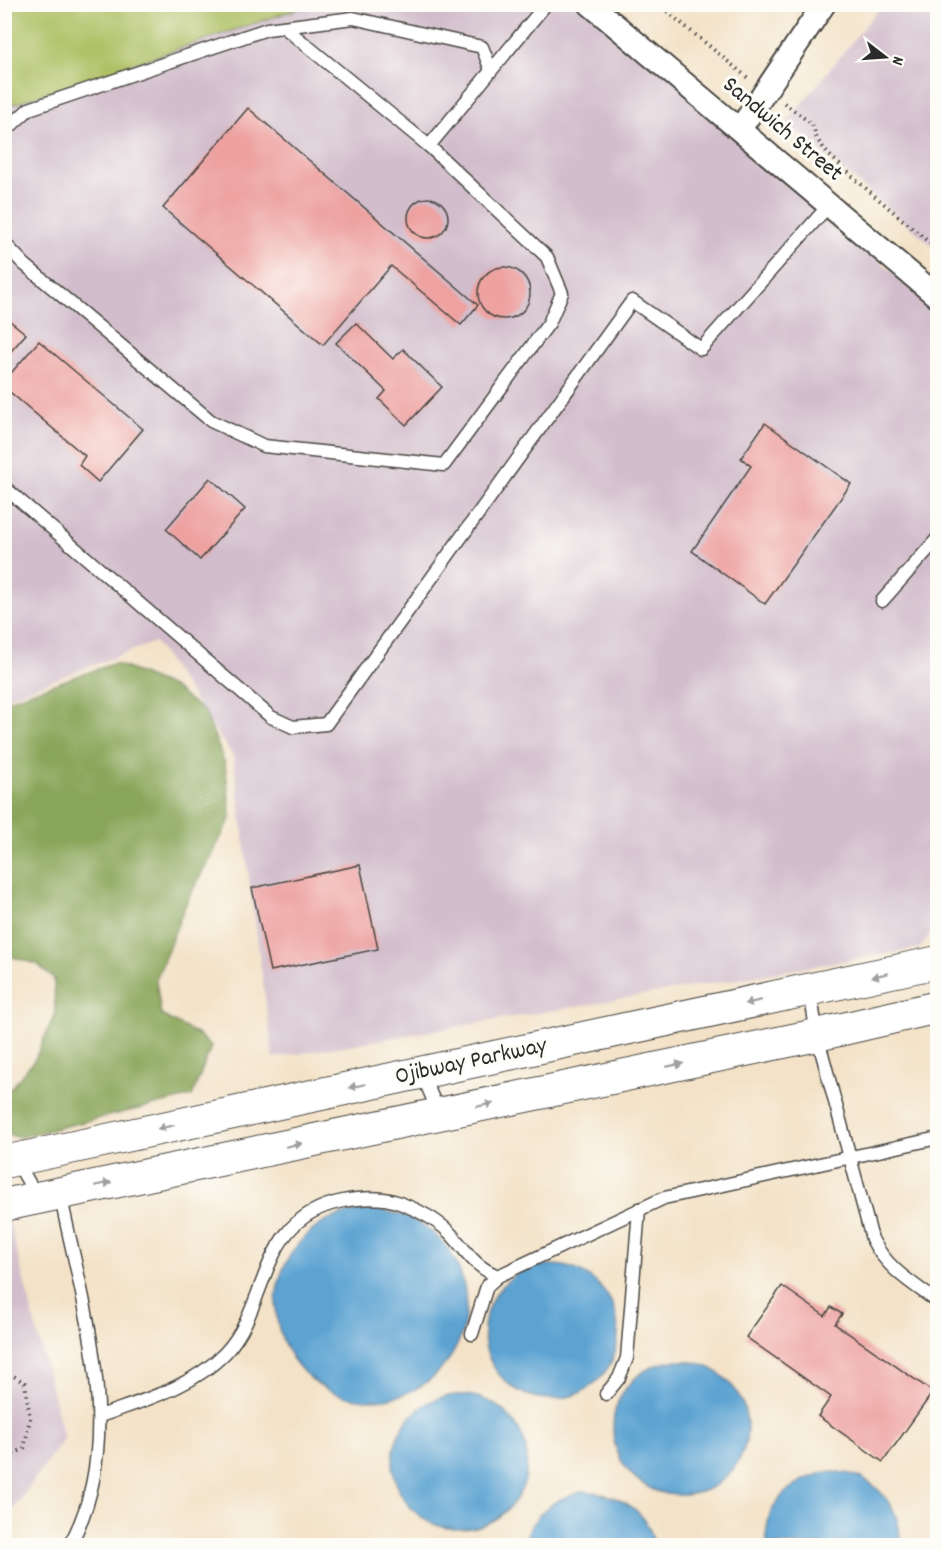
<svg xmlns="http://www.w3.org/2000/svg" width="942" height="1550" viewBox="0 0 942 1550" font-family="Dekko,sans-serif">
	<rect width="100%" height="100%" fill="#fdfcf7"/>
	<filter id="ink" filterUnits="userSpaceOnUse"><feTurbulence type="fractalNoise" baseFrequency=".0167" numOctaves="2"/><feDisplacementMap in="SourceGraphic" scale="12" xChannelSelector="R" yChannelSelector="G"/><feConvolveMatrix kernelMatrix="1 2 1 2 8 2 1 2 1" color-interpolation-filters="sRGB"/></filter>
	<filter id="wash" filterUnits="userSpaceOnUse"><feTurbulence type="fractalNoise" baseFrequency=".008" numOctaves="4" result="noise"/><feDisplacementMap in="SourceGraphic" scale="24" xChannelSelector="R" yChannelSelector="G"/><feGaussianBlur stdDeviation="1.35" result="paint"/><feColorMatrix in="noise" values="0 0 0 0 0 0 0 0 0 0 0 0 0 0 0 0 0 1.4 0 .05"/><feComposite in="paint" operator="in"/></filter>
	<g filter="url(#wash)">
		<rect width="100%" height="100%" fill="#f3e2c7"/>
		<!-- industrial -->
		<g fill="#d1bdcb">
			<path d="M309 5H588L937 311 938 922 920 948 273 1058 233 756 155 642 5 698V107Z"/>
			<path d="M882 5H937V250L787 122Z"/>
			<path d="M9 1221 64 1438 5 1521 4 1222Z"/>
		</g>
		<!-- green -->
		<path fill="#aec064" stroke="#6c7648" stroke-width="1.5" d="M5 4H309V5L5 107Z"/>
		<!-- forest -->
		<path fill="#8aa65a" stroke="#5a6842" stroke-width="1.5" d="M115 663 172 687 205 712 225 764 231 818 187 901 156 980 161 1015 199 1035 211 1047 192 1096 20 1137 9 1135 7 1093 35 1059 55 1014 54 979 37 964 5 955V701Z"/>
		<!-- water -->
		<g fill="#5ba3d2" stroke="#43677e" stroke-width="1.5">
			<circle cx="371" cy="1305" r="95"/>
			<circle cx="551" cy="1332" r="67"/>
			<circle cx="680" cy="1428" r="67"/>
			<circle cx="460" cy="1462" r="67"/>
			<path d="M826 1472C833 1472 842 1472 850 1474 880 1482 904 1514 899 1545H767C763 1504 789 1482 826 1472Z"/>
			<path d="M582 1491C617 1494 648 1507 654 1545H524C531 1514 552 1500 582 1491Z"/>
		</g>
		<g id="blocks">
			<!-- building -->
			<g fill="#eda2a0">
				<path d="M248 108 478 305 461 325 391 266 323 345 163 208Z"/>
				<circle cx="428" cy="218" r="20"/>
				<circle cx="504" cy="293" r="26"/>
				<path d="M4 316 26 334 4 359Z"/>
				<path d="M356 323 393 359 403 349 442 387 406 425 379 399 386 391 336 343Z"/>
				<path d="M39 341 143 429 98 482 79 465 85 456 4 387V381Z"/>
				<path d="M765 423 851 484 765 604 692 551 751 466 741 458Z"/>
				<path d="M210 478 245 509 200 560 166 529Z"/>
				<path d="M360 865 378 949 270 971 252 888Z"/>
				<path d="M782 1286 825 1316 831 1307 842 1314 835 1324 933 1392 883 1462 818 1416 831 1397 746 1337Z"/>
			</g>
		</g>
	</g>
	<g filter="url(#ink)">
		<use href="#blocks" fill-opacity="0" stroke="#494642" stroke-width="1.5"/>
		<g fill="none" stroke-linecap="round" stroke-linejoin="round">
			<!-- lane casing -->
			<g stroke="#494642" stroke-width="15">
				<g id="lane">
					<path d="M284 27 429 146"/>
					<path d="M4 132 29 109 267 29 353 18 482 47 491 70"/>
					<path d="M4 243 24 264 211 421 264 446 444 465 549 323 562 293 547 257 429 146 546 4"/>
					<path d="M4 487 271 717 293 727 326 724 632 301 701 349 829 205"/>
					<path d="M882 601 938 538"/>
					<path d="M810 991 817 1035 872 1239C887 1269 912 1283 938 1302"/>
					<path d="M422 1074 439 1113"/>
					<path d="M16 1160 37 1197"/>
					<path d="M60 1193C82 1303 129 1441 69 1546"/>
					<path d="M472 1334 487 1286 498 1276 664 1198 938 1138"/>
					<path d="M606 1394 619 1378 627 1358 639 1209"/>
					<path d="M100 1416C144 1400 191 1388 225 1353 272 1303 256 1218 343 1201 360 1198 379 1196 397 1202 416 1209 433 1217 448 1231 467 1250 471 1265 498 1276"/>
				</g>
			</g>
			<!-- street casing -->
			<g stroke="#494642" stroke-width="26">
				<g id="street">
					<path d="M590 4 938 297"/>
					<path d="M740 129 824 4"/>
				</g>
			</g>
			<!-- secondary casing -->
			<g stroke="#494642" stroke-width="34">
				<g id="secondary">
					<path d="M4 1162 938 962"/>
					<path d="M4 1205 817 1035 938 1007"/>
				</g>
			</g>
			<!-- path -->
			<g stroke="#494642" stroke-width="4" stroke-dasharray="1.5 4.5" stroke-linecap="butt">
				<path d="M658 4 748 78"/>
				<path d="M784 103 812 124 817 139 828 154 855 179 938 250"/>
				<path d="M4 1370 25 1383 30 1418 24 1449 4 1458"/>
			</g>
			<!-- lane -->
			<use href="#lane" stroke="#fff" stroke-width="12"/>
			<!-- street -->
			<use href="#street" stroke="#fff" stroke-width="22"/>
			<!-- secondary -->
			<use href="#secondary" stroke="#fff" stroke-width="32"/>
		</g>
		<!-- one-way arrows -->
		<defs><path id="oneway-solid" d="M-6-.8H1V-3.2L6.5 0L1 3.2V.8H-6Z" transform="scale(1.5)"/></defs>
		<g fill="#a0a0a0">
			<use href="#oneway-solid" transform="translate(880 975) rotate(168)"/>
			<use href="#oneway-solid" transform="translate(753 1002) rotate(168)"/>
			<use href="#oneway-solid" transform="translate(675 1065) rotate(-12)"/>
			<use href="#oneway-solid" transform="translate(357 1086) rotate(168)"/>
			<use href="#oneway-solid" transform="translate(485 1105) rotate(-12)"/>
			<use href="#oneway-solid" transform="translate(166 1127) rotate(168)"/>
			<use href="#oneway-solid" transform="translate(294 1145) rotate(-12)"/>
			<use href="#oneway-solid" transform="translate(103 1184) rotate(-12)"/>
		</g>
	</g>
	<g text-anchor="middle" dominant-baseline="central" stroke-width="6" stroke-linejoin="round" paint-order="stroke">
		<!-- street labels -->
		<g font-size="24" fill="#2b2b2b" stroke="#fdfcf7">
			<text transform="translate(782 130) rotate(40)">Sandwich Street</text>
			<text transform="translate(471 1062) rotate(-12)">Ojibway Parkway</text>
		</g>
	</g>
	<!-- margin -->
	<rect width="942" height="1550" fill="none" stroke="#fdfcf7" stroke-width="24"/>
	<!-- north arrow -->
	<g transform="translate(885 57) rotate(107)" stroke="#fdfcf7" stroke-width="4.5" paint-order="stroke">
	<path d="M0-4.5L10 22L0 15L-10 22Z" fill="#2b2b2b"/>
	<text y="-9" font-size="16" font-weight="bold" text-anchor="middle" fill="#2b2b2b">N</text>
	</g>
</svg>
